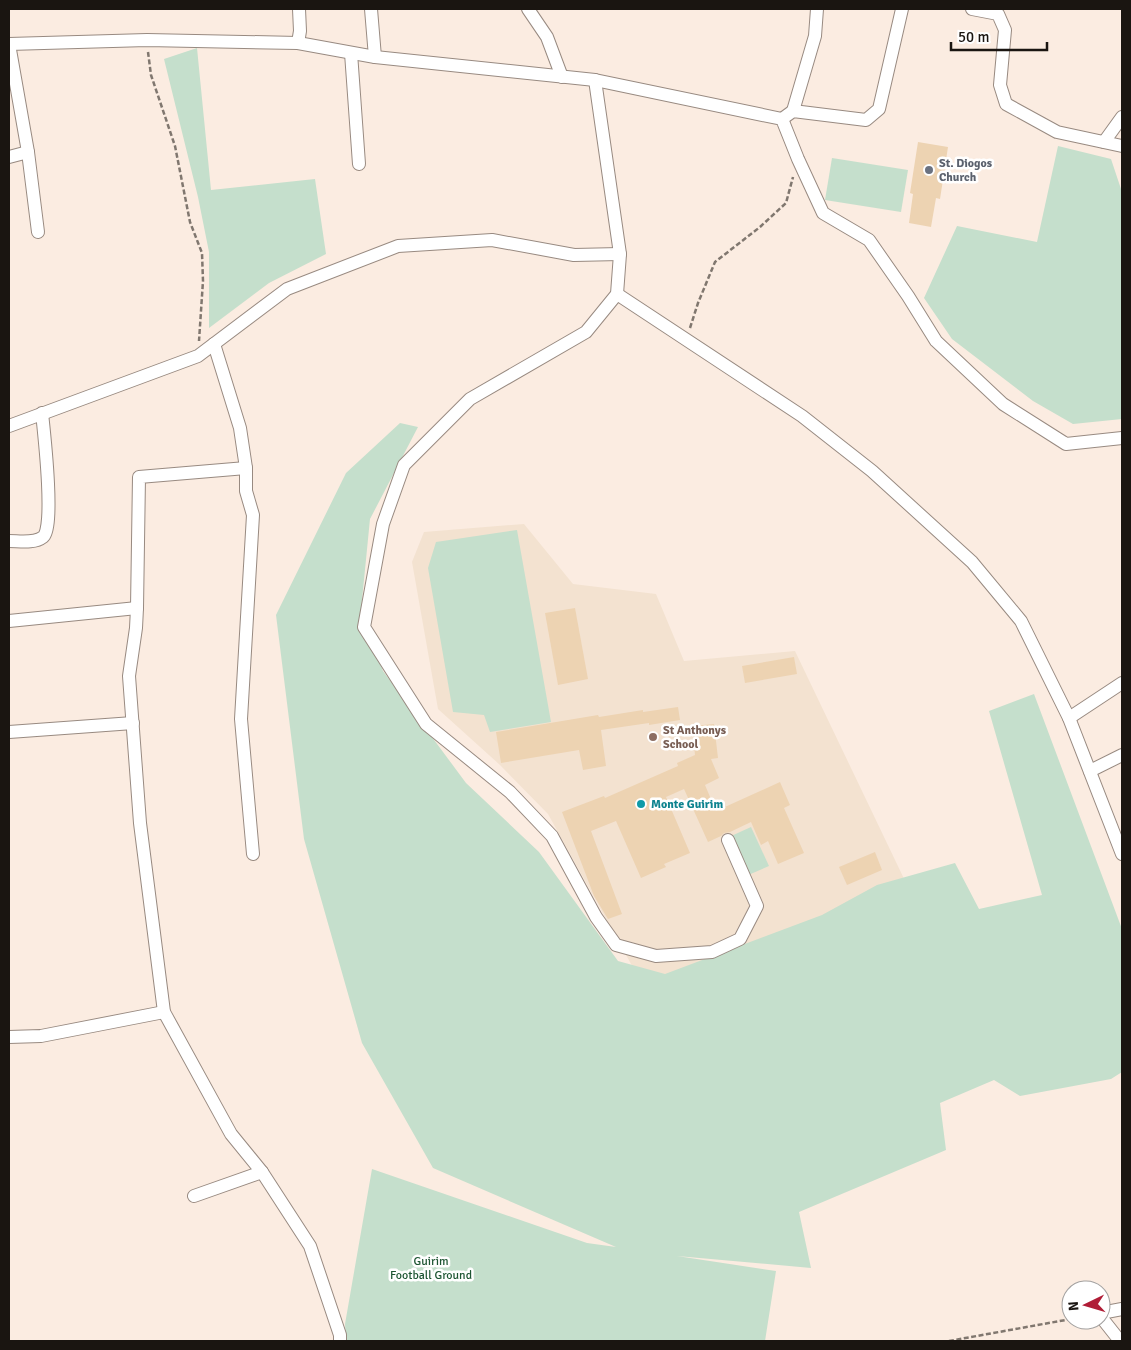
<svg xmlns="http://www.w3.org/2000/svg" width="1131" height="1350" viewBox="0 0 1131 1350" font-family="Signika,sans-serif">
	<rect width="100%" height="100%" fill="#fbece1"/>
	<!-- education -->
	<path fill="#f3e2d0" d="M524 524 573 584 656 594 684 661 795 651 907 885 726 969 641 982 548 814 500 765 438 709 412 562 424 532Z"/>
	<!-- green -->
	<g fill="#c5dfcc">
		<path d="M197 48 211 190 315 179 326 254 269 283 209 328V252L198 197 164 59Z"/>
		<path d="M1058 146 1111 159 1122 192V419L1073 424 1033 401 952 339 924 298 957 226 1037 242Z"/>
		<path d="M832 158 908 170 901 212 825 200Z"/>
		<path d="M400 423 418 427 370 519 361 610 383 671 466 783 539 852 618 961 665 974 822 915 877 885 955 863 979 909 1042 895 989 711 1034 694 1122 929V1072L1111 1079 1020 1096 994 1080 940 1103 946 1150 799 1212 811 1268 677 1256 776 1271 765 1341H346L345 1324 372 1169 587 1243 616 1247 433 1168 362 1043 304 839 276 615 346 473Z"/>
		<path d="M517 530 551 722 490 732 484 715 453 712 428 568 436 542Z"/>
		<path d="M751 827 769 866 746 876 729 837Z"/>
	</g>
	<!-- building -->
	<g fill="#edd3b2">
		<path d="M918 142 948 147 940 199 936 198 931 227 909 223 913 194 910 193Z"/>
		<path d="M575 608 588 679 558 685 545 613Z"/>
		<path d="M794 657 797 674 745 683 742 666Z"/>
		<path d="M678 707 680 720 649 725V723L601 730 606 766 583 770 579 750 501 763 496 732 598 715 599 717 643 710V712Z"/>
		<path d="M714 724 718 758 711 759 719 778 705 785 716 811 780 782 790 805 784 808 804 853 778 864 768 841 761 845 751 822 730 832 724 833 721 836 708 842 684 789 666 797 690 853 664 864 666 867 641 878 616 821 591 831 622 914 608 919 594 896 562 812 604 796 605 798 678 766 677 763 695 755 692 726Z"/>
		<path d="M875 852 882 870 847 885 839 867Z"/>
	</g>
	<g fill="none" stroke-linecap="round" stroke-linejoin="round">
		<!-- minor casing -->
		<g stroke="#988a81" stroke-width="14">
			<g id="minor">
				<path d="M371 9 375 57"/>
				<path d="M528 9 547 37 562 77"/>
				<path d="M972 9 998 14 1005 30 1000 85 1006 104 1057 132 1122 146"/>
				<path d="M298 43 300 31 299 9"/>
				<path d="M9 44 147 40 298 43 375 57 595 80 782 119 798 159 823 213 869 240 908 296 936 341 1003 404 1066 444 1122 438"/>
				<path d="M9 44 28 152 38 232"/>
				<path d="M351 53 359 164"/>
				<path d="M595 80 620 254 617 294 586 332 470 399 404 465 383 524 364 627 426 724 510 792 552 836 596 917 616 945 656 956 712 952 740 939 757 906 728 840"/>
				<path d="M793 111 815 36 817 9"/>
				<path d="M782 119 793 111 866 120 879 109 902 9"/>
				<path d="M1104 142 1122 117"/>
				<path d="M9 157 28 152"/>
				<path d="M617 294 802 416 872 471 972 562 1021 621 1069 718 1122 854"/>
				<path d="M214 344 240 428 246 468V491L253 515 241 719 253 854"/>
				<path d="M9 426 198 356 287 289 398 246 492 240 574 255 620 254"/>
				<path d="M246 468 139 477 137 608 136 628 129 676 140 823 164 1012 231 1134 262 1172 310 1246 340 1335V1341"/>
				<path d="M9 541C19 541 34 544 43 537 55 528 44 432 42 413"/>
				<path d="M9 621 137 608"/>
				<path d="M1069 718 1122 683"/>
				<path d="M9 732 133 723"/>
				<path d="M1090 771 1122 755"/>
				<path d="M9 1037 41 1036 164 1012"/>
				<path d="M194 1196 262 1172"/>
				<path d="M1101 1313 1122 1309"/>
				<path d="M1101 1317 1120 1341"/>
			</g>
		</g>
		<!-- path -->
		<g stroke="#80776f" stroke-width="2.5" stroke-dasharray="5 2.5" stroke-linecap="butt">
			<path d="M148 52 151 75 175 146 190 222 202 253 203 281 199 341"/>
			<path d="M690 328 698 303 715 262 760 227 786 203 793 177"/>
			<path d="M949 1341 1071 1319"/>
		</g>
		<!-- minor -->
		<use href="#minor" stroke="#fff" stroke-width="12"/>
	</g>
	<!-- markers -->
	<circle fill="#6b7280" stroke="#fff" stroke-width="2" cx="929" cy="170" r="5"/>
	<circle fill="#8d6e63" stroke="#fff" stroke-width="2" cx="653" cy="737" r="5"/>
	<circle fill="#0f9aa8" stroke="#fff" stroke-width="2" cx="641" cy="804" r="5"/>
	<g text-anchor="middle" dominant-baseline="central" stroke-width="5" stroke-linejoin="round" paint-order="stroke">
		<!-- worship labels -->
		<g font-size="12" font-weight="bold" fill="#5b616d" stroke="#fff" text-anchor="start">
			<text x="939" y="163">St. Diogos<tspan x="939" dy="14">Church</tspan></text>
		</g>
		<!-- education labels -->
		<g font-size="12" font-weight="bold" fill="#785e54" stroke="#fff" text-anchor="start">
			<text x="663" y="730">St Anthonys<tspan x="663" dy="14">School</tspan></text>
		</g>
		<!-- culture labels -->
		<g font-size="12" font-weight="bold" fill="#0d838f" stroke="#fff" text-anchor="start">
			<text x="651" y="804">Monte Guirim</text>
		</g>
		<!-- park labels -->
		<g font-size="12" fill="#1d5532" stroke="#fff">
			<text x="431" y="1261">Guirim<tspan x="431" dy="14">Football Ground</tspan></text>
		</g>
	</g>
	<!-- border -->
	<rect width="1131" height="1350" fill="none" stroke="#1a1511" stroke-width="20"/>
	<!-- north arrow -->
	<g transform="translate(1086 1305) rotate(265)"><circle r="24" fill="#ffffff" stroke="#a3a1a0"/>
	<path d="M0-4L9 19L0 12L-9 19Z" fill="#b01c36"/>
	<text y="-8" font-size="14" font-weight="bold" text-anchor="middle" fill="#1a1511">N</text>
	</g>
	<!-- scale -->
	<path d="M951 42v8h96v-8" fill="none" stroke="#1a1511" stroke-width="2.5"/>
	<text x="958" y="42" font-size="15" fill="#1a1511" stroke="#ffffff" stroke-width="4" paint-order="stroke">50 m</text>
</svg>
